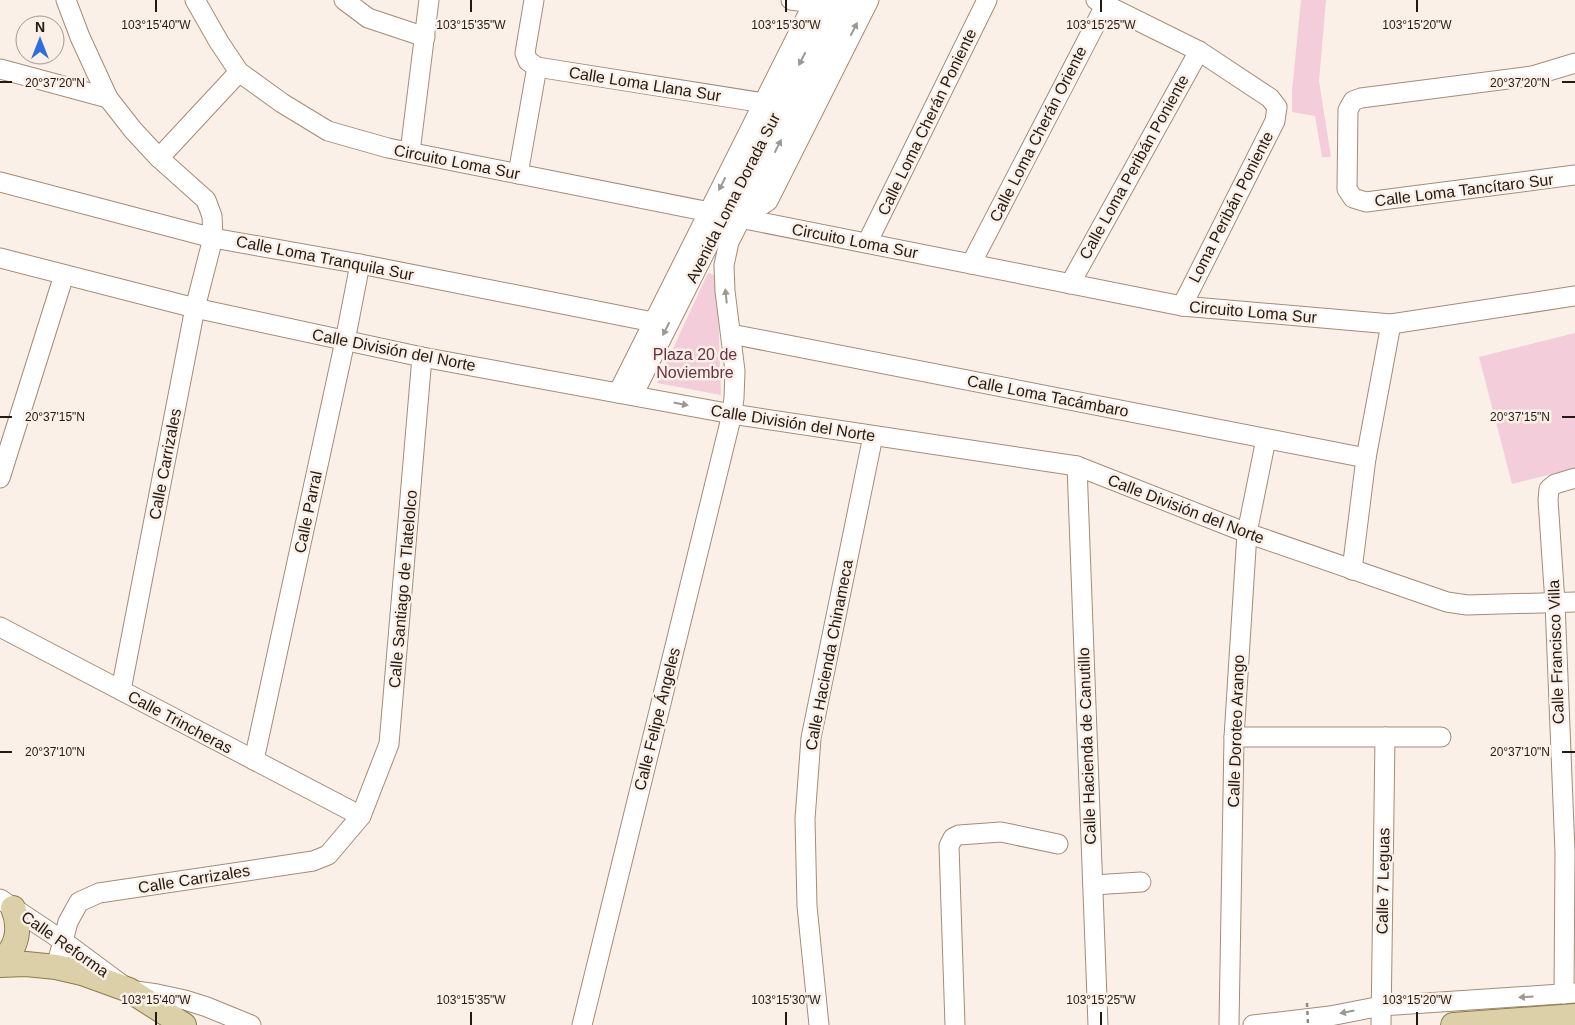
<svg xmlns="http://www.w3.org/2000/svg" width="1575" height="1025" viewBox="0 0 1575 1025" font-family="Arial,sans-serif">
	<rect width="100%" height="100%" fill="#fbf0e7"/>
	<!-- green -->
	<g fill="#f3cdd9">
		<path d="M1301 0H1326L1319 81 1331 157H1322L1315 116 1292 112V91Z"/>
		<path d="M708 273 717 276 721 395 657 383Z"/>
		<path d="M1575 333V468L1512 484 1479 357Z"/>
	</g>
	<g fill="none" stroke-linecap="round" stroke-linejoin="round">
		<!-- minor casing -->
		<g stroke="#a48c76" stroke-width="21">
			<g id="minor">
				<path d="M66 0 80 37 108 98 133 130 159 158 206 200 212 216 213 238 195 308 121 690"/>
				<path d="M195 0 219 42 239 72 282 103 328 131 388 148 1182 306 1391 324 1575 296"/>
				<path d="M344 0 368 18 425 37"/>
				<path d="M534 0 525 53 528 61 537 67 764 103"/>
				<path d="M791 0 813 3"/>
				<path d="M1096 0 1199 51 1270 98 1277 107 1275 121 1182 306"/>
				<path d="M1575 63 1532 76 1361 98 1353 101 1348 110 1347 189 1353 198 1366 202 1575 175"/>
				<path d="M0 69 108 98"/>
				<path d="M410 152 429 0"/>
				<path d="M159 158 239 72"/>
				<path d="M518 174 537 67"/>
				<path d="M0 182 213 238 360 264 653 322"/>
				<path d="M742 218 768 201 869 0"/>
				<path d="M867 243 987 0"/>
				<path d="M0 258 195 308 422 357 732 414 1077 466 1247 533 1447 602 1467 605 1575 602"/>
				<path d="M971 264 1108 0"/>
				<path d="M1070 284 1199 51"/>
				<path d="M731 334 1366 458"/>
				<path d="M618 393 815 0"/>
				<path d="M633 395 832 0"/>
				<path d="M1077 466 1098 1025"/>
				<path d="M0 478 64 275"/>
				<path d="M1352 570 1366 458 1391 324"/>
				<path d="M0 627 361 816"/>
				<path d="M1234 737H1441"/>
				<path d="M254 760 345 341 360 264"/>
				<path d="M1093 885 1141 882"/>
				<path d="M0 899 63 941 129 990 157 994 185 1000 207 1007 251 1025"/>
				<path d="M56 967 68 922 79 902 99 893 313 861 328 855 361 816 389 744 422 357"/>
				<path d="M1564 994 1565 852 1555 603 1548 500 1549 489 1555 484 1575 478"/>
				<path d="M582 1025 732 414 734 398 735 371 725 291 724 265 729 242 851 0"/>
				<path d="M819 1025 807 906 805 819 811 738 873 436"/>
				<path d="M955 1025 949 846 953 838 959 835 1001 832 1058 844"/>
				<path d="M1229 1025 1234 737 1247 533 1266 439"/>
				<path d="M1253 1025 1330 1016 1381 1006 1575 993"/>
				<path d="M1381 1025 1385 737"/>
			</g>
		</g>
		<!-- major casing -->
		<g stroke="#8b7c4c" stroke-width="26">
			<g id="major">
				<path d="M0 961C18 949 21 927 13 908"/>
				<path d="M0 965 26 964 56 967 82 973 129 990 184 1025"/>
				<path d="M1453 1025 1575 1016"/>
			</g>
		</g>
		<!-- minor -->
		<use href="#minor" stroke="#fff" stroke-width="19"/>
		<!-- major -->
		<use href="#major" stroke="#dbd0a7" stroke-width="24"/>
		<!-- path-bridge -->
		<path stroke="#91877e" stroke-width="2.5" stroke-dasharray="4 4" stroke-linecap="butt" d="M1307 1003 1308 1025"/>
	</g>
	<!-- one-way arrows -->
	<defs><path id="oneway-solid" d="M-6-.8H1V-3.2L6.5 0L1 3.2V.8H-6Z" transform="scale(1.25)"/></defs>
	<g fill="#9c9894">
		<use href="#oneway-solid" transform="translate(854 29) rotate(-63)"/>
		<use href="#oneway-solid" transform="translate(802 59) rotate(117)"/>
		<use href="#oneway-solid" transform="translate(778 146) rotate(-63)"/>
		<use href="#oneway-solid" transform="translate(722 184) rotate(117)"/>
		<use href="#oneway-solid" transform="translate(726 296) rotate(-96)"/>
		<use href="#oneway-solid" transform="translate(666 329) rotate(117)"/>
		<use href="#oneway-solid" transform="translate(681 404) rotate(11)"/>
		<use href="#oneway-solid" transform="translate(1526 997) rotate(176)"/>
		<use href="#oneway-solid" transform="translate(1347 1012) rotate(169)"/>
	</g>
	<!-- ticks -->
	<path fill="none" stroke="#241a12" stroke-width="2" d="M156 0V12M471 0V12M786 0V12M1101 0V12M1417 0V12M0 82H12M1562 82H1575M0 417H12M1562 417H1575M0 752H12M1562 752H1575M156 1012V1025M471 1012V1025M786 1012V1025M1101 1012V1025M1417 1012V1025"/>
	<g text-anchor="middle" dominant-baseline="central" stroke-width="5" stroke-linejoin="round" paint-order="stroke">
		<!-- street labels -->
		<g font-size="16" fill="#241a12" stroke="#fbf0e7">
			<text transform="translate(645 84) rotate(9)">Calle Loma Llana Sur</text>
			<text transform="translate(927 122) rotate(-64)">Calle Loma Cherán Poniente</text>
			<text transform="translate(1038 134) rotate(-63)">Calle Loma Cherán Oriente</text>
			<text transform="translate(457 162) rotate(11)">Circuito Loma Sur</text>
			<text transform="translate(1134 167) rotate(-61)">Calle Loma Peribán Poniente</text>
			<text transform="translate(1464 190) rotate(-7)">Calle Loma Tancítaro Sur</text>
			<text transform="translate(733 198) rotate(-63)">Avenida Loma Dorada Sur</text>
			<text transform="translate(1231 207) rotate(-63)">Loma Peribán Poniente</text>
			<text transform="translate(855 241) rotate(11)">Circuito Loma Sur</text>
			<text transform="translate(325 258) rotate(11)">Calle Loma Tranquila Sur</text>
			<text transform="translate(1253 312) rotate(5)">Circuito Loma Sur</text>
			<text transform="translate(394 350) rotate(11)">Calle División del Norte</text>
			<text transform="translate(1048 396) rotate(11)">Calle Loma Tacámbaro</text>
			<text transform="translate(793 423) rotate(9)">Calle División del Norte</text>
			<text transform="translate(165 464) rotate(-79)">Calle Carrizales</text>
			<text transform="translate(1186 509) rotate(21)">Calle División del Norte</text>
			<text transform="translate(308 512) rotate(-78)">Calle Parral</text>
			<text transform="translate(403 589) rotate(-85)">Calle Santiago de Tlatelolco</text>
			<text transform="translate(1556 652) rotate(-92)">Calle Francisco Villa</text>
			<text transform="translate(829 655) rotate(-79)">Calle Hacienda Chinameca</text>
			<text transform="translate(657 719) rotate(-76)">Calle Felipe Ángeles</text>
			<text transform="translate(180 722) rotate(28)">Calle Trincheras</text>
			<text transform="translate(1236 731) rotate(-88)">Calle Doroteo Arango</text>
			<text transform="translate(1087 746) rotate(-92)">Calle Hacienda de Canutillo</text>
			<text transform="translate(194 879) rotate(-9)">Calle Carrizales</text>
			<text transform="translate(1383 881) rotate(-89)">Calle 7 Leguas</text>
			<text transform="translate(65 944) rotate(35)">Calle Reforma</text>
		</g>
		<!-- park labels -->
		<g font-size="16" fill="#683145" stroke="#fbf0e7">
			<text x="695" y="354">Plaza 20 de<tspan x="695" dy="18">Noviembre</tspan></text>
		</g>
	</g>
	<g font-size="12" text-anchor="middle" fill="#241a12" stroke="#fbf0e7" stroke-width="5" stroke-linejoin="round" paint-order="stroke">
		<text x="156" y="29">103°15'40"W</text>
		<text x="471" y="29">103°15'35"W</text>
		<text x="786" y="29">103°15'30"W</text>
		<text x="1101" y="29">103°15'25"W</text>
		<text x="1417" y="29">103°15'20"W</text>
		<text x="55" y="87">20°37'20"N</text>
		<text x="1520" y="87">20°37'20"N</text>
		<text x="55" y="421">20°37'15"N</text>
		<text x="1520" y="421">20°37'15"N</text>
		<text x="55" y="756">20°37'10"N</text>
		<text x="1520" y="756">20°37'10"N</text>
		<text x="156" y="1004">103°15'40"W</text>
		<text x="471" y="1004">103°15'35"W</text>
		<text x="786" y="1004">103°15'30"W</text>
		<text x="1101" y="1004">103°15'25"W</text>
		<text x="1417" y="1004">103°15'20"W</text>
	</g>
	<!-- north arrow -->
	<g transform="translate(40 40)"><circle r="24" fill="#fbf0e7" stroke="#a59a92"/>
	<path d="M0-4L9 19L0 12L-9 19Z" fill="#2d6fdc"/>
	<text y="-8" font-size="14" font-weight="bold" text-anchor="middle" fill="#241a12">N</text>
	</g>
</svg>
